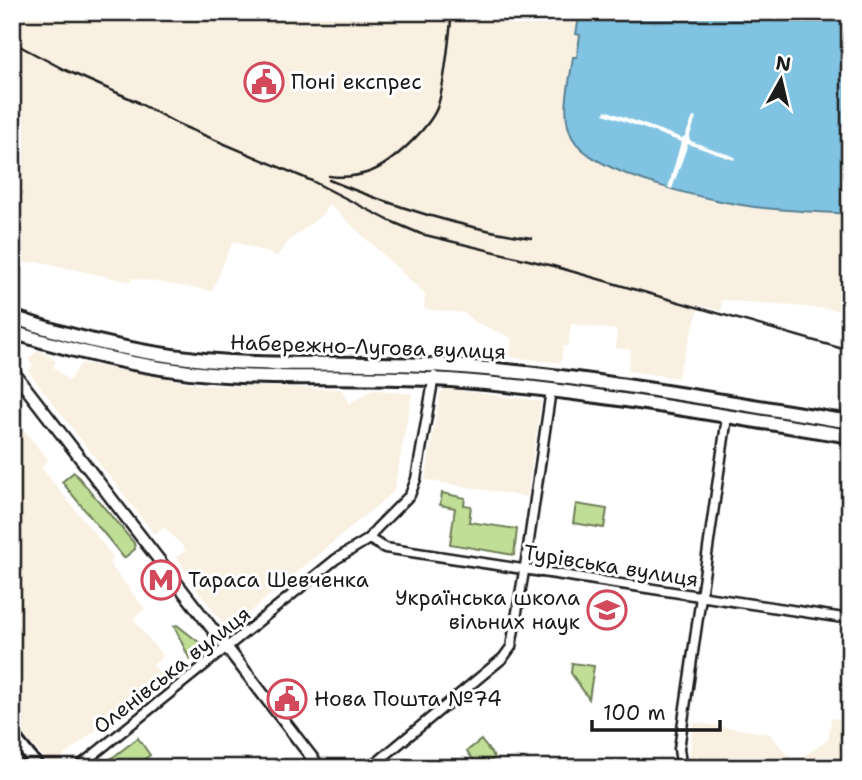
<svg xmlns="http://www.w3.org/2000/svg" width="862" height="780" viewBox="0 0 862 780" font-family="'Shantell Sans',sans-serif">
	<rect width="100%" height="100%" fill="#fff"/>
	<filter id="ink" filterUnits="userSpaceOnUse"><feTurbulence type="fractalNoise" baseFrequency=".0143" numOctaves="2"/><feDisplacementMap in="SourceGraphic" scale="14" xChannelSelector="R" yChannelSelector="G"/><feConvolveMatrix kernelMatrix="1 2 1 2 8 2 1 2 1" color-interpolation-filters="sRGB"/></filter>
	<g filter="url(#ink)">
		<!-- built -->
		<g fill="#faf0e2">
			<path d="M12 12H580L576 34 580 35 577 58 574 57 569 125 573 138 590 156 632 176 668 188 706 198 763 208 850 214V311L722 300 721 311 700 305 677 378 628 371 631 350 616 348 617 330 571 324 568 346H563L561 363 510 357 512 338 475 322 464 313 424 309 425 294 329 204 323 214 290 240 277 256 233 241 212 291 132 278 131 282 40 262 25 263 12 259Z"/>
			<path d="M39 350 56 361 53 366 69 381 81 363 203 385 341 389 349 404 373 389 412 394 394 491 232 627H226L195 587V583L176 557 186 550 164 527 154 534 28 371 33 366 28 359Z"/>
			<path d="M446 389 541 401 527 497 425 480 440 393Z"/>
			<path d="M12 415 48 460 41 467 114 558 109 563 145 609 133 619 163 656 153 665 163 677 52 765 33 746 12 718Z"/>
			<path d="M831 718 850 720V768H694L689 761 693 722 770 734 794 763 828 740Z"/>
		</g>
		<!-- green -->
		<g fill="#c0de96" stroke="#6e7d59" stroke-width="2">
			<path d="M74 472 134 543 135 549 124 558 62 482Z"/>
			<path d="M442 493 465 498 464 505 471 506 469 522 517 529 514 555 450 544 455 508 440 505Z"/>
			<path d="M576 504 607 509 604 528 573 523Z"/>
			<path d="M177 625 205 647 190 660 174 626Z"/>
			<path d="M572 663 594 666 589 699 571 673Z"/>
			<path d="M138 738 150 755 134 768H99Z"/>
			<path d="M481 740 495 758 479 768 467 751Z"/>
		</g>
		<!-- water -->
		<path fill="#81c3e2" stroke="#598093" stroke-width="2" d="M580 12H850V214C821 212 792 211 764 208 722 204 592 176 572 137 560 114 570 82 573 57H577L580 35 576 34Z"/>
		<!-- pier -->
		<path fill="#fff" d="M605 110 682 138 685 136 693 117 696 118 689 138 691 141 735 157 734 160 688 144 672 189 668 188 681 142 604 114Z"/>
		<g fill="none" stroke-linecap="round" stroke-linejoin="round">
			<!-- minor casing -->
			<g stroke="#1c1c1c" stroke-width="13">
				<g id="minor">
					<path d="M369 539 385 548 850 619"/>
					<path d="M77 768 336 559 369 539 376 529 410 495 416 479 434 376"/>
					<path d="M370 768 503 658 511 647 527 554 551 390"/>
					<path d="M676 768 681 763 679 749 727 417"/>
				</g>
			</g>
			<!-- tertiary casing -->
			<g stroke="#1c1c1c" stroke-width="15">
				<path id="tertiary" d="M12 370 320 768"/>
			</g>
			<!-- secondary casing -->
			<g stroke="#1c1c1c" stroke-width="16">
				<path id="secondary" d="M12 734 39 768"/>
			</g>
			<!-- primary casing -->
			<g stroke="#1c1c1c" stroke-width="18">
				<g id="primary">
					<path d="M12 317C81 341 156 357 229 362 307 366 385 361 462 367 592 377 721 401 850 422"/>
					<path d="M12 332C85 355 164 373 240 376 314 379 388 375 462 381 592 391 721 416 850 436"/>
				</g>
			</g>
			<!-- minor -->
			<use href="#minor" stroke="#fff" stroke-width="8"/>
			<!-- tertiary -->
			<use href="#tertiary" stroke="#fff" stroke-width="10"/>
			<!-- secondary -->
			<use href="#secondary" stroke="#fff" stroke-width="10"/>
			<!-- primary -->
			<use href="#primary" stroke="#fff" stroke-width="12"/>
			<!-- rail -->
			<g stroke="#1c1c1c" stroke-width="2.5">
				<path d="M12 42 63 69 138 102"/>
				<path d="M129 98 180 125 312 181 388 220 421 234 553 266 850 351"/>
				<path d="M329 176C343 178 359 176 372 171 392 163 429 128 437 108 445 87 449 37 452 12"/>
				<path d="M329 180C395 207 461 228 531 238"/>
			</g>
		</g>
	</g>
	<!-- icons -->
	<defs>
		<g id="civic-ring" transform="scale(2.0125)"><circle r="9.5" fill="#fff" stroke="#d1495b" stroke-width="1.5"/><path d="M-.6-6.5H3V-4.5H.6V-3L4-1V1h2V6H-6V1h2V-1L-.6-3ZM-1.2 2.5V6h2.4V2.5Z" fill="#d1495b"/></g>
		<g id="metro-ring" transform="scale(2.0125)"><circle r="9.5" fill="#fff" stroke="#d1495b" stroke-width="1.5"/><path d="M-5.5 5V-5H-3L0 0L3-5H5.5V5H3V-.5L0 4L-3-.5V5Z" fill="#d1495b"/></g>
		<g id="school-ring" transform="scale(2.0125)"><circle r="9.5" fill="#fff" stroke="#d1495b" stroke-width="1.5"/><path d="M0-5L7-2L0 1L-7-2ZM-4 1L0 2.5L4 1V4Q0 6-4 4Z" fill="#d1495b"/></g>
	</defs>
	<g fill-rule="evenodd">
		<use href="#civic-ring" x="264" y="82"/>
		<use href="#metro-ring" x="161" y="580"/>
		<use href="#school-ring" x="607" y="610"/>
		<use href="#civic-ring" x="287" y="699"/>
	</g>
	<g text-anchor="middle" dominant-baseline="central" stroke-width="6" stroke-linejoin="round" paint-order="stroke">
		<!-- poi labels -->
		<g font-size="21" fill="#1c1c1c" stroke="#fff" text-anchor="start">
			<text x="291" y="82">Поні експрес</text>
			<text x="188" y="580">Тараса Шевченка</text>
			<text x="580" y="598" text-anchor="end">Українська школа<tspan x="580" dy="24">вільних наук</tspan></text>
			<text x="314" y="699">Нова Пошта №74</text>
		</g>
		<!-- street labels -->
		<g font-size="21" fill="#1c1c1c" stroke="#fff">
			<text transform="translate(368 347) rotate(2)">Набережно-Лугова вулиця</text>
			<text transform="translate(611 566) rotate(9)">Турівська вулиця</text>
			<text transform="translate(172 670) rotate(-38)">Оленівська вулиця</text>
		</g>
	</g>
	<!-- margin -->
	<rect width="862" height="780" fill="none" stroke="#fff" stroke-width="42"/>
	<rect x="21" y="21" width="820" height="738" fill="none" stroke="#1c1c1c" stroke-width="2.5" filter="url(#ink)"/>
	<!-- north arrow -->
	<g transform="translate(781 80) rotate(8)" stroke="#ffffff" stroke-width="5" paint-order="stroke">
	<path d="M0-5L12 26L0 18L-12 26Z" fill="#1c1c1c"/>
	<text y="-10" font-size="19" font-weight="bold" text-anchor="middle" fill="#1c1c1c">N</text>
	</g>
	<!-- scale -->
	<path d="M592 720v10h128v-10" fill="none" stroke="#1c1c1c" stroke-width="3.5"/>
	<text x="603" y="720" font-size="21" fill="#1c1c1c" stroke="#ffffff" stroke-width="5" paint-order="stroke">100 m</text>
</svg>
